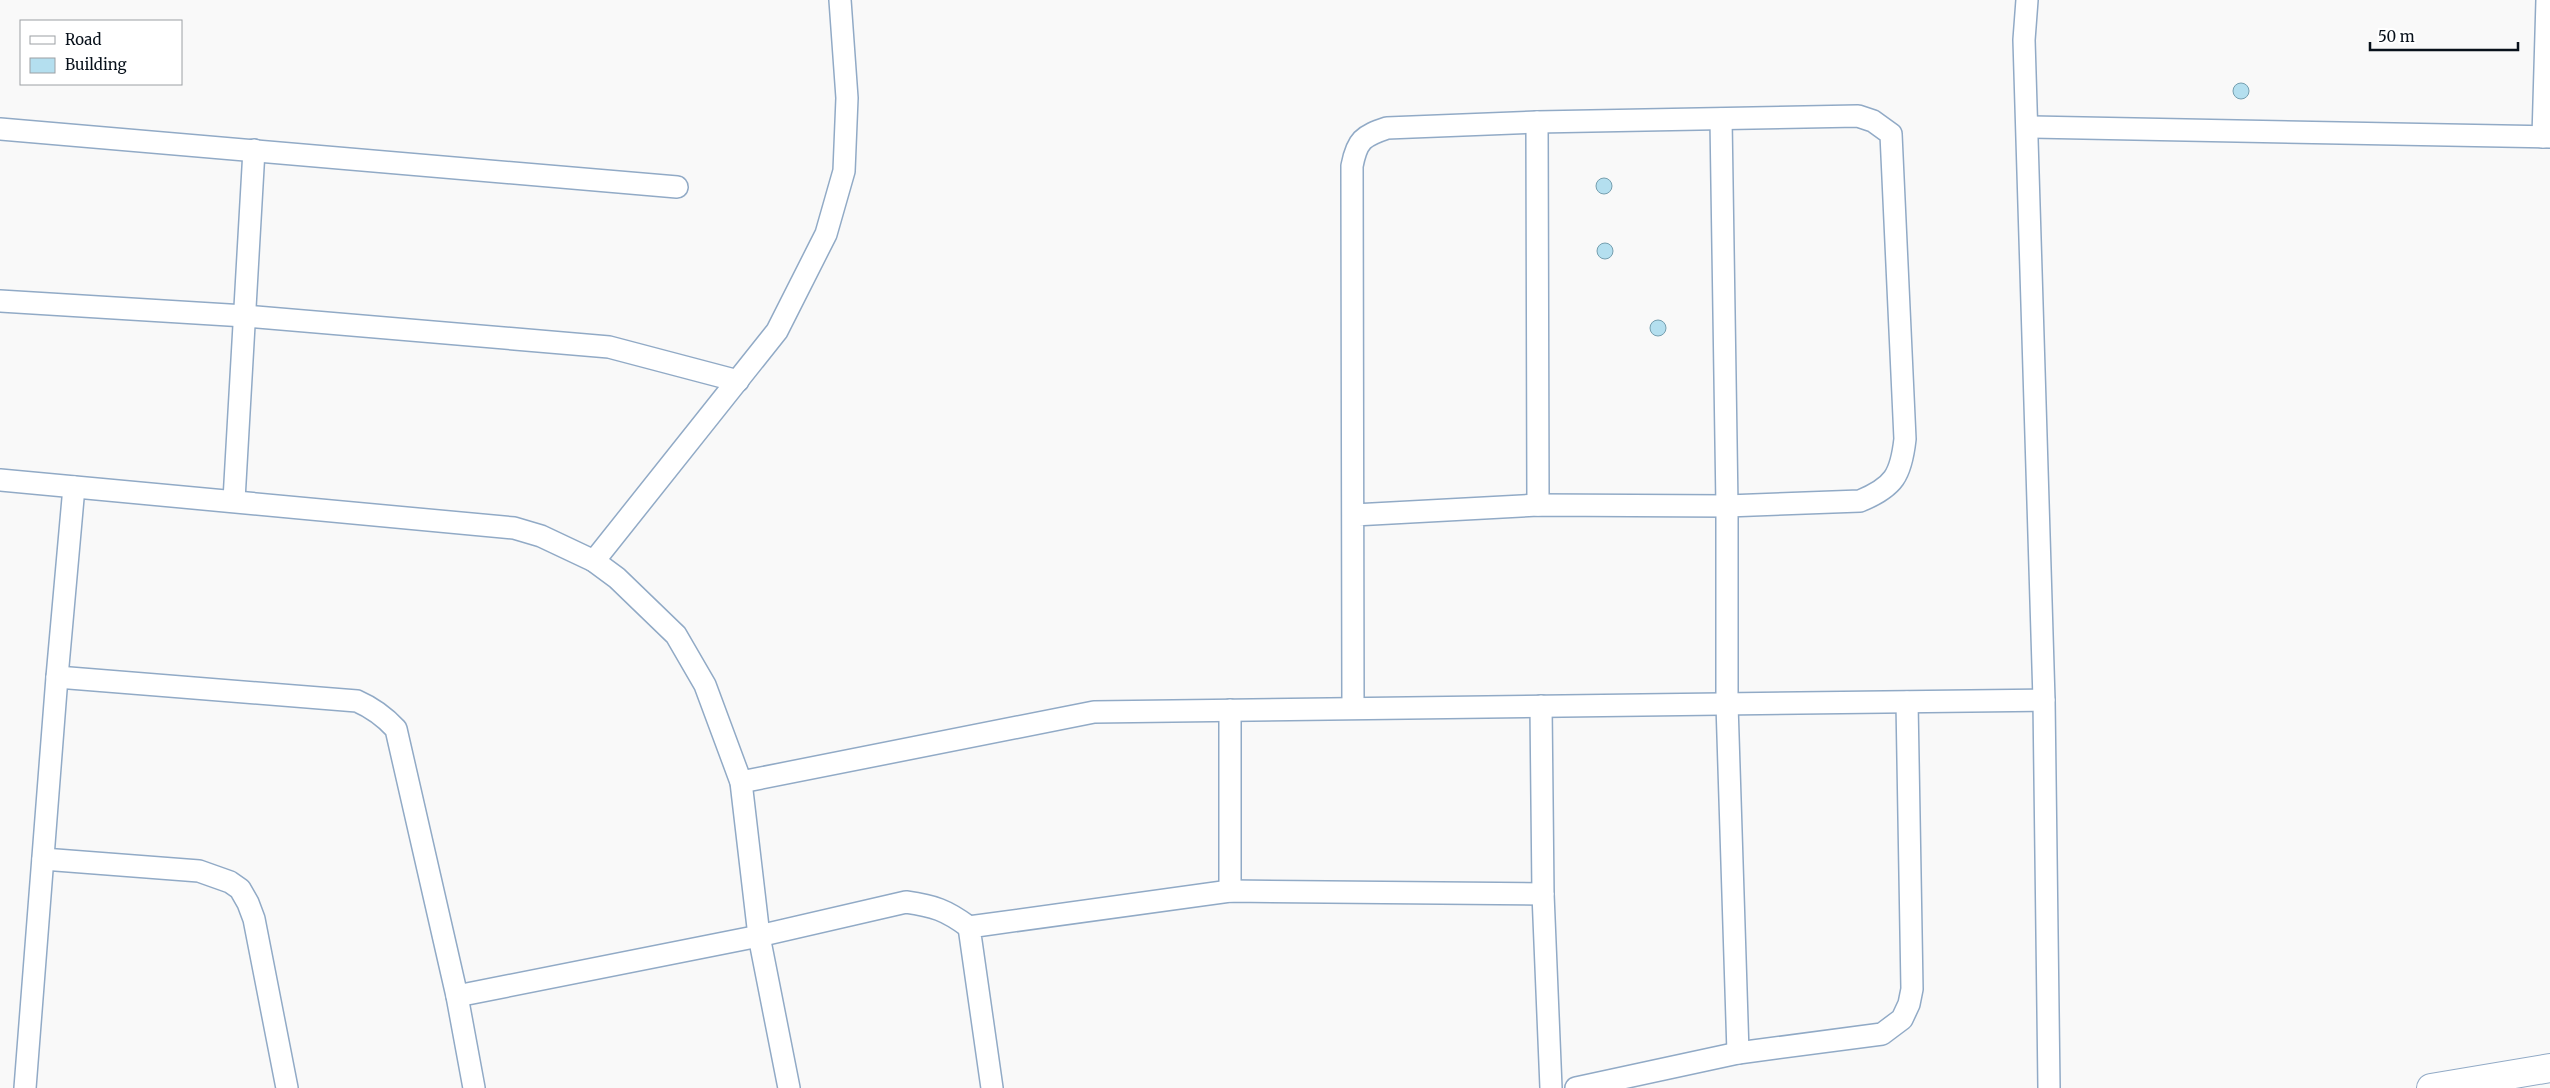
<svg xmlns="http://www.w3.org/2000/svg" width="2550" height="1088" viewBox="0 0 2550 1088" font-family="Merriweather,serif">
	<rect width="100%" height="100%" fill="#f9f9f9"/>
	<!-- building -->
	<g fill="#b4dfef" stroke="#769faf">
		<circle cx="2241" cy="91" r="8"/>
		<circle cx="1604" cy="186" r="8"/>
		<circle cx="1605" cy="251" r="8"/>
		<circle cx="1658" cy="328" r="8"/>
	</g>
	<g fill="none" stroke-linecap="round" stroke-linejoin="round">
		<!-- street casing -->
		<g stroke="#91aac6" stroke-width="24">
			<g id="street">
				<path d="M2027 0 2024 40 2044 700 2049 1088"/>
				<path d="M1721 119 1727 506V704L1738 1053"/>
				<path d="M1537 122 1538 505"/>
				<path d="M2028 127 2550 137"/>
				<path d="M0 129 677 187"/>
				<path d="M2543 137 2547 0"/>
				<path d="M0 301 245 316 609 347 738 381"/>
				<path d="M0 480 514 528 541 536 594 561 617 578 676 635 705 685 741 782 759 936 789 1088"/>
				<path d="M234 500 254 150"/>
				<path d="M594 561 777 331 826 234 844 171 847 98 840 0"/>
				<path d="M57 677 357 701C373 708 384 716 396 729L457 996 474 1088"/>
				<path d="M1541 706 1543 894 1551 1088"/>
				<path d="M1353 708 1352 166C1357 140 1363 136 1387 128L1537 122 1858 116 1873 121 1891 134 1905 439C1901 475 1894 487 1860 501L1727 506 1538 505 1354 515"/>
				<path d="M741 782 1094 712 2044 700"/>
				<path d="M43 859 199 871 230 882 240 889 248 903 254 919 287 1088"/>
				<path d="M1230 891V710"/>
				<path d="M457 996 759 936 906 902C934 906 946 910 969 927"/>
				<path d="M25 1088 57 677 74 487"/>
				<path d="M992 1088 969 927 1230 891 1543 894"/>
				<path d="M1576 1088 1738 1053 1882 1034 1902 1019 1909 1004 1912 989 1907 702"/>
			</g>
		</g>
		<!-- secondary casing -->
		<g stroke="#91aac6" stroke-width="30">
			<path id="secondary" d="M2431 1088 2550 1068"/>
		</g>
		<!-- street -->
		<use href="#street" stroke="#fff" stroke-width="21"/>
		<!-- secondary -->
		<use href="#secondary" stroke="#fff" stroke-width="28"/>
	</g>
	<!-- legend -->
	<rect x="20" y="20" width="162" height="65" fill="#ffffff" stroke="#9ca0a4"/>
	<rect x="30" y="36" width="25" height="8" fill="#ffffff" stroke="#9ca0a4"/>
	<text x="65" y="45" font-size="15" fill="#08111b">Road</text>
	<rect x="30" y="58" width="25" height="15" fill="#b4dfef" stroke="#9ca0a4"/>
	<text x="65" y="70" font-size="15" fill="#08111b">Building</text>
	<!-- scale -->
	<path d="M2370 42v8h148v-8" fill="none" stroke="#08111b" stroke-width="2.5"/>
	<text x="2378" y="42" font-size="15" fill="#08111b" stroke="#ffffff" stroke-width="4" paint-order="stroke">50 m</text>
</svg>
